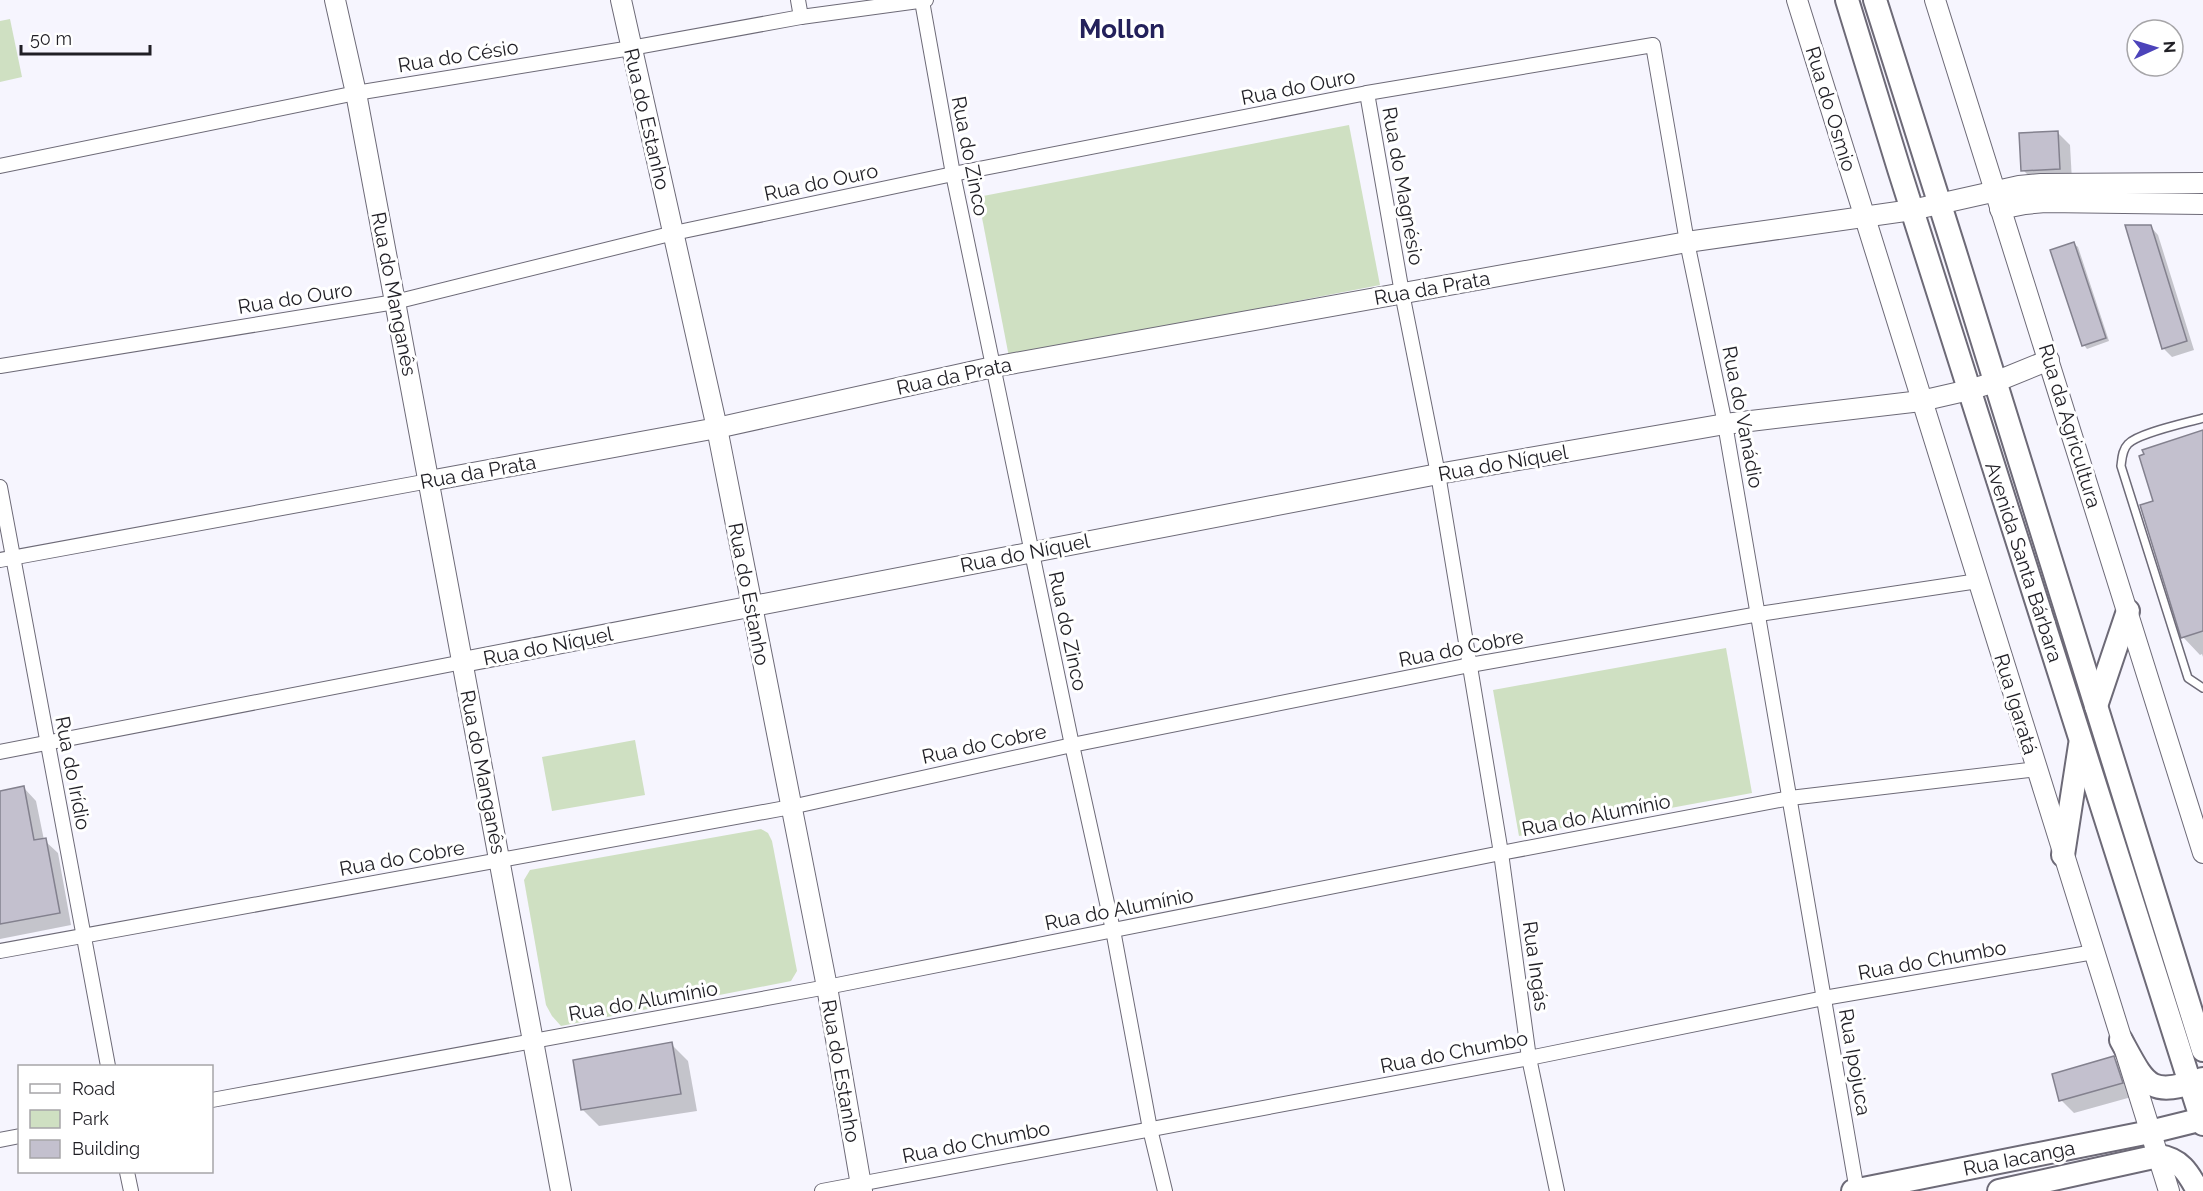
<svg xmlns="http://www.w3.org/2000/svg" width="2203" height="1191" viewBox="0 0 2203 1191" font-family="Raleway,sans-serif">
	<rect width="100%" height="100%" fill="#f6f5fe"/>
	<!-- green -->
	<g fill="#cfe0c2">
		<path d="M10 19 22 77 0 82V21Z"/>
		<path d="M1349 125 1380 285 1009 357 978 197Z"/>
		<path d="M1726 648 1752 793 1519 836 1493 690Z"/>
		<path d="M635 740 645 795 552 811 542 757Z"/>
		<path d="M761 829 768 833 772 841 797 971 791 981 561 1026 552 1016 546 1005 524 880 530 870Z"/>
	</g>
	<!-- shadow -->
	<g fill="#0003">
		<path d="M2057 132 2070 145 2072 181 2036 183 2023 170Z"/>
		<path d="M2150 226 2158 235 2194 350 2172 357 2163 348Z"/>
		<path d="M2074 244 2078 247 2109 341 2087 349 2084 345Z"/>
		<path d="M2203 432V657L2202 654 2200 655 2183 637 2155 502Z"/>
		<path d="M24 788 36 801 44 840 58 853 71 925 0 939V792Z"/>
		<path d="M671 1044 688 1061 697 1111 599 1126 582 1109Z"/>
		<path d="M2114 1058 2127 1071 2135 1096 2074 1113 2061 1100Z"/>
	</g>
	<!-- building -->
	<g fill="#c3c0ce" stroke="#83818e" stroke-width="1.5">
		<path d="M2058 131 2060 169 2021 171 2019 133Z"/>
		<path d="M2125 225H2151L2187 341 2162 349Z"/>
		<path d="M2074 242 2106 338 2082 346 2050 250Z"/>
		<path d="M2203 430V631L2181 638 2140 505 2153 501 2139 456 2144 454 2142 450Z"/>
		<path d="M24 786 34 840 46 838 60 913 0 924V791Z"/>
		<path d="M672 1042 681 1094 581 1110 573 1060Z"/>
		<path d="M2114 1056 2123 1083 2059 1101 2052 1074Z"/>
	</g>
	<g fill="none" stroke-linecap="round" stroke-linejoin="round">
		<!-- lane casing -->
		<g stroke="#6d6a77" stroke-width="10">
			<path id="lane" d="M2203 418C2186 423 2138 433 2128 444 2122 450 2122 459 2121 466L2188 678 2203 688"/>
		</g>
		<!-- street casing -->
		<g stroke="#6d6a77" stroke-width="16">
			<g id="street">
				<path d="M798 0 801 17"/>
				<path d="M922 1 953 174 1072 745 1113 930 1150 1129 1165 1191"/>
				<path d="M1367 93 1402 293 1438 474 1501 853 1529 1058 1557 1191"/>
				<path d="M0 166 356 93 631 48 801 17 926 0"/>
				<path d="M0 366 395 302 674 233 953 174 1367 93 1653 45 1687 242 1725 424 1857 1191"/>
				<path d="M0 487 108 1066"/>
				<path d="M0 560 429 481"/>
				<path d="M0 752 463 662"/>
				<path d="M0 951 791 807 1072 745 1470 665 1759 614 1978 581"/>
				<path d="M212 1100 827 987 1501 853 1790 798 2037 769"/>
				<path d="M0 1140 20 1136"/>
				<path d="M127 1172 131 1191"/>
				<path d="M822 1191 1529 1058 1824 998 2094 952"/>
			</g>
		</g>
		<!-- secondary casing -->
		<g stroke="#6d6a77" stroke-width="22">
			<g id="secondary">
				<path d="M335 0 356 93 561 1191"/>
				<path d="M621 0 717 428 827 987 862 1191"/>
				<path d="M1797 0 2169 1191"/>
				<path d="M1935 0 2203 853"/>
				<path d="M2000 209 2025 204 2045 202 2203 204"/>
				<path d="M429 481 717 428 993 367 1687 242 1912 210 2019 186 2041 184 2203 183"/>
				<path d="M463 662 1438 474 1725 424 1921 401 1969 390 1995 382 2049 360"/>
			</g>
		</g>
		<!-- primary casing -->
		<g stroke="#6d6a77" stroke-width="26">
			<g id="primary">
				<path d="M1847 0 1899 169 2203 1124"/>
				<path d="M1875 0 1954 249 2203 1050"/>
				<path d="M2096 706 2128 611"/>
				<path d="M2063 855 2080 745"/>
				<path d="M2121 1040C2146 1086 2149 1098 2203 1079"/>
				<path d="M1853 1191 2150 1132 2203 1119"/>
				<path d="M1999 1191 2158 1156C2180 1159 2188 1172 2198 1191"/>
			</g>
		</g>
		<!-- lane -->
		<use href="#lane" stroke="#fff" stroke-width="7"/>
		<!-- street -->
		<use href="#street" stroke="#fff" stroke-width="14"/>
		<!-- secondary -->
		<use href="#secondary" stroke="#fff" stroke-width="20"/>
		<!-- primary -->
		<use href="#primary" stroke="#fff" stroke-width="22"/>
	</g>
	<g text-anchor="middle" dominant-baseline="central" stroke-width="6" stroke-linejoin="round" paint-order="stroke">
		<!-- street labels -->
		<g font-size="20" fill="#201f25" stroke="#fff">
			<text transform="translate(458 56) rotate(-9)">Rua do Césio</text>
			<text transform="translate(1298 87) rotate(-11)">Rua do Ouro</text>
			<text transform="translate(1831 109) rotate(73)">Rua do Osmio</text>
			<text transform="translate(647 119) rotate(77)">Rua do Estanho</text>
			<text transform="translate(970 156) rotate(79)">Rua do Zinco</text>
			<text transform="translate(821 182) rotate(-12)">Rua do Ouro</text>
			<text transform="translate(1403 186) rotate(80)">Rua do Magnésio</text>
			<text transform="translate(1432 288) rotate(-10)">Rua da Prata</text>
			<text transform="translate(394 294) rotate(79)">Rua do Manganês</text>
			<text transform="translate(295 298) rotate(-9)">Rua do Ouro</text>
			<text transform="translate(954 376) rotate(-12)">Rua da Prata</text>
			<text transform="translate(1743 417) rotate(79)">Rua do Vanádio</text>
			<text transform="translate(2070 426) rotate(73)">Rua da Agricultura</text>
			<text transform="translate(1503 463) rotate(-10)">Rua do Níquel</text>
			<text transform="translate(478 472) rotate(-10)">Rua da Prata</text>
			<text transform="translate(1025 553) rotate(-11)">Rua do Níquel</text>
			<text transform="translate(2024 562) rotate(72)">Avenida Santa Bárbara</text>
			<text transform="translate(749 594) rotate(79)">Rua do Estanho</text>
			<text transform="translate(1068 631) rotate(78)">Rua do Zinco</text>
			<text transform="translate(548 646) rotate(-11)">Rua do Níquel</text>
			<text transform="translate(1461 648) rotate(-11)">Rua do Cobre</text>
			<text transform="translate(2016 704) rotate(73)">Rua Igaratá</text>
			<text transform="translate(984 744) rotate(-12)">Rua do Cobre</text>
			<text transform="translate(483 772) rotate(79)">Rua do Manganês</text>
			<text transform="translate(73 773) rotate(79)">Rua do Irídio</text>
			<text transform="translate(1596 815) rotate(-11)">Rua do Alumínio</text>
			<text transform="translate(402 858) rotate(-10)">Rua do Cobre</text>
			<text transform="translate(1119 909) rotate(-11)">Rua do Alumínio</text>
			<text transform="translate(1932 960) rotate(-10)">Rua do Chumbo</text>
			<text transform="translate(1536 966) rotate(82)">Rua Ingás</text>
			<text transform="translate(643 1001) rotate(-10)">Rua do Alumínio</text>
			<text transform="translate(1454 1052) rotate(-11)">Rua do Chumbo</text>
			<text transform="translate(1855 1062) rotate(80)">Rua Ipojuca</text>
			<text transform="translate(841 1071) rotate(80)">Rua do Estanho</text>
			<text transform="translate(976 1142) rotate(-11)">Rua do Chumbo</text>
			<text transform="translate(2019 1158) rotate(-11)">Rua Iacanga</text>
		</g>
		<!-- district labels -->
		<g font-size="26" font-weight="bold" fill="#24215b" stroke="#fff">
			<text x="1122" y="29">Mollon</text>
		</g>
	</g>
	<!-- legend -->
	<rect x="18" y="1065" width="195" height="108" fill="#ffffff" stroke="#a6a5a8" stroke-width="1.5"/>
	<rect x="30" y="1084" width="30" height="9" fill="#ffffff" stroke="#a6a5a8" stroke-width="1.5"/>
	<text x="72" y="1095" font-size="18" fill="#201f25">Road</text>
	<rect x="30" y="1110" width="30" height="18" fill="#cfe0c2" stroke="#a6a5a8" stroke-width="1.5"/>
	<text x="72" y="1125" font-size="18" fill="#201f25">Park</text>
	<rect x="30" y="1140" width="30" height="18" fill="#c3c0ce" stroke="#a6a5a8" stroke-width="1.5"/>
	<text x="72" y="1155" font-size="18" fill="#201f25">Building</text>
	<!-- north arrow -->
	<g transform="translate(2155 48) rotate(86)"><circle r="28" fill="#ffffff" stroke="#a6a5a8" stroke-width="1.5"/>
	<path d="M0-4.5L10 22L0 15L-10 22Z" fill="#4c43ba"/>
	<text y="-9" font-size="16" font-weight="bold" text-anchor="middle" fill="#201f25">N</text>
	</g>
	<!-- scale -->
	<path d="M21 45v9h129v-9" fill="none" stroke="#201f25" stroke-width="3"/>
	<text x="30" y="45" font-size="18" fill="#201f25" stroke="#ffffff" stroke-width="4.5" paint-order="stroke">50 m</text>
</svg>
